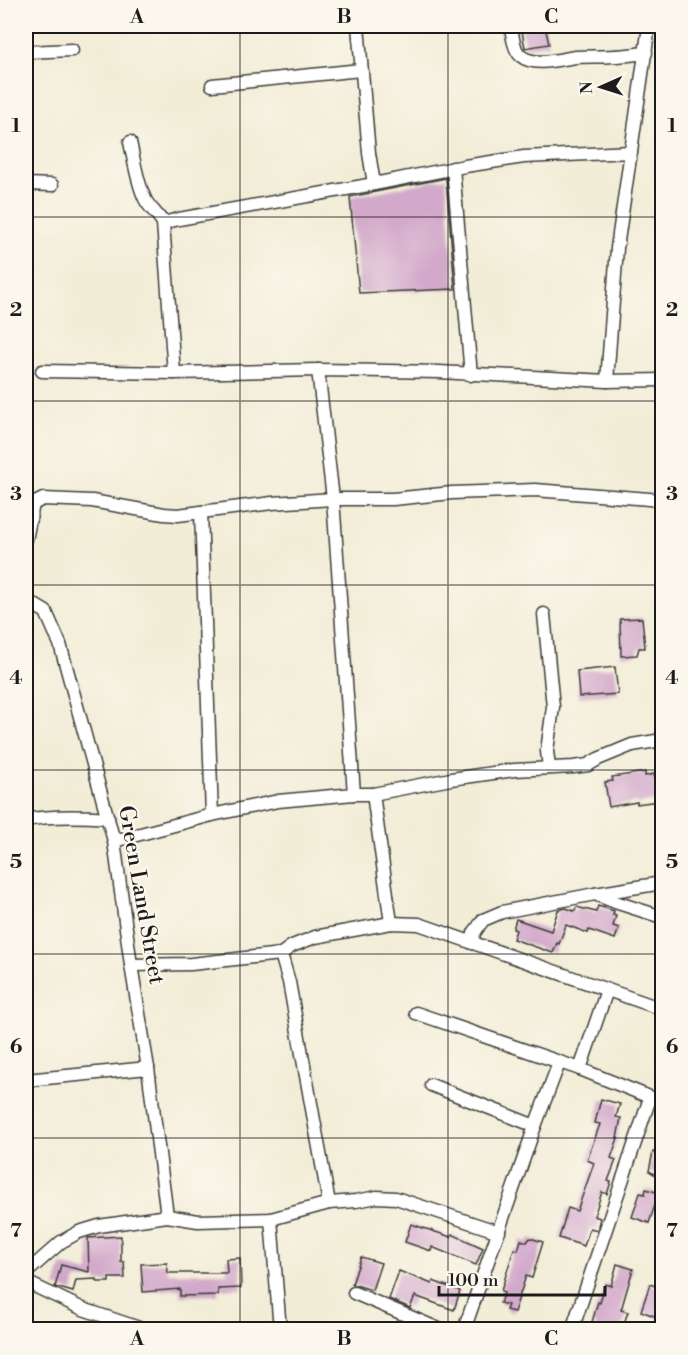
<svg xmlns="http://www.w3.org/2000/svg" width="688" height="1355" viewBox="0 0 688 1355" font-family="'Libre Bodoni',serif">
	<rect width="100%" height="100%" fill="#fbf7ec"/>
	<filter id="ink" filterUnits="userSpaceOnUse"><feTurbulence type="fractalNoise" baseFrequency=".0167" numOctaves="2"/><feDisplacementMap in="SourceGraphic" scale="12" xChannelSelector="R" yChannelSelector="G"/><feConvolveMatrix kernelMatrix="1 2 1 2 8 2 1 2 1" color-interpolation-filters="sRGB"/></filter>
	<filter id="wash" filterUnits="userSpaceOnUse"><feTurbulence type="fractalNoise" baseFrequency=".008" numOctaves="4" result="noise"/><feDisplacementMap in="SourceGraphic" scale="24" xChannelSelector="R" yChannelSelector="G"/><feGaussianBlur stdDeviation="1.35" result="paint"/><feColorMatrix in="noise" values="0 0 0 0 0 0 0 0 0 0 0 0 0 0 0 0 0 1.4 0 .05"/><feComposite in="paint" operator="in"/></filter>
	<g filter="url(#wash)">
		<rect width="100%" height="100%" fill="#f2edd7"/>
		<g id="blocks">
			<!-- building -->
			<g fill="#d3a9cb">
				<path d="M521 26H545L549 44 525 48Z"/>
				<path d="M446 178 455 289 359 293 350 197Z"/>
				<path d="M642 618 645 648H639L637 655 621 656 620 619Z"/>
				<path d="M615 667 618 694 579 697 577 671Z"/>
				<path d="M645 772V776L654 774 658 801 637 804V802L609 807 605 782 613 781 612 777Z"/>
				<path d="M598 906 614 911 613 915 616 916 613 926 619 928 615 939 589 930 588 933 566 925 559 944 557 943 553 953 513 939 516 930 513 929 516 919 551 931 558 910 566 908 574 911 577 907 596 912Z"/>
				<path d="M601 1099 620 1104 616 1117 621 1118 617 1138H618L611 1158 616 1160 608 1181 611 1182 607 1194 602 1192 594 1216 600 1218 597 1230 590 1228 584 1246 559 1238 568 1208 577 1211 594 1163 587 1160 600 1124 595 1123Z"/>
				<path d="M653 1152 663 1154V1173H659L657 1176 649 1171Z"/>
				<path d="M646 1189 659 1193 649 1223 632 1217 640 1193 645 1194Z"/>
				<path d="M411 1224 451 1237 452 1234 483 1248 476 1265 432 1247 431 1251 405 1242Z"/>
				<path d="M121 1236V1262H124L125 1278H109V1282H97V1279L76 1280 73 1292 55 1287 61 1265 89 1272 88 1238Z"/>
				<path d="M530 1238 543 1242 532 1278 526 1276 514 1312 506 1310 508 1305 500 1303 504 1293 501 1291 514 1249 518 1250 521 1240 527 1242Z"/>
				<path d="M361 1257 381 1263 372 1290 352 1284Z"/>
				<path d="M240 1258 241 1288 218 1289V1295L180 1296V1289L143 1292 141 1264 167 1263 168 1273H227L226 1259Z"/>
				<path d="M617 1264 633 1269 621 1310 628 1312 622 1329H595L596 1325 592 1322 598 1302 600 1303 605 1284 611 1286Z"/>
				<path d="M399 1271 432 1284 433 1281 460 1291 454 1310 415 1296 410 1308 389 1299Z"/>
				<path d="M650 1284 663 1289V1323L654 1316 641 1311Z"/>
			</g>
		</g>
	</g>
	<g filter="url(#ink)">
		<use href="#blocks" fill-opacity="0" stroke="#3c3b38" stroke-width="1.5"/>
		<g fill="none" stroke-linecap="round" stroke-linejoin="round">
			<!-- street casing -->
			<g stroke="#3c3b38" stroke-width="15">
				<g id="street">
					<path d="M358 26 369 153 374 184"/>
					<path d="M511 26C512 34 514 51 521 56 534 67 561 59 576 57 588 56 601 57 613 56 624 56 635 54 646 53"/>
					<path d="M26 52 72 50"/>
					<path d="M212 85 361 70"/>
					<path d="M130 142C134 160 137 182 145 199 150 209 158 214 163 223L174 373"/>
					<path d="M453 168 471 375"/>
					<path d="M26 184 52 185"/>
					<path d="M163 223 179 219 374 184 465 166 524 157 631 152"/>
					<path d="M318 370 333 499 354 794"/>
					<path d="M42 371 174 373 318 370 386 371 439 372 607 381 662 380"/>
					<path d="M607 381 617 248 649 26"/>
					<path d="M26 503 33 504 43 499 92 501 164 514 178 515 272 503 333 499H393L452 493 535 490 662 500"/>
					<path d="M201 512 212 815"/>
					<path d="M26 540 33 504"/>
					<path d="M26 600 46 612 60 644 114 841 131 965 148 1068 167 1216"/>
					<path d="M544 614 553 707 547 751 549 768"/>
					<path d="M373 794 391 923"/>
					<path d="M26 820C53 815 80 816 108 818"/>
					<path d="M114 841 212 815 278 801 354 794H373L451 779 514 770 573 767 588 765 598 759 632 745 662 740"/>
					<path d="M595 894 615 902 662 917"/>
					<path d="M472 943 474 933 483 920 502 912 595 894 662 883"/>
					<path d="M281 954 289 982 329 1203"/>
					<path d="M131 965 191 964 281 954 292 946 315 937 391 923 419 924 662 1009"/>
					<path d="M416 1013 580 1069 662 1102"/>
					<path d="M580 1069 607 990"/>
					<path d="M26 1080 148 1068"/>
					<path d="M431 1085 535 1126"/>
					<path d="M271 1219 280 1330"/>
					<path d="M26 1273 61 1242 79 1232 99 1226 167 1216 198 1221 271 1219 329 1203 356 1201 377 1197 396 1198 499 1232"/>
					<path d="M26 1282 83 1309 145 1330"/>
					<path d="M354 1293 441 1330"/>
					<path d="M464 1330 535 1126 559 1063"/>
					<path d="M572 1330 650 1098"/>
				</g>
			</g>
			<!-- street -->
			<use href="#street" stroke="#fff" stroke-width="12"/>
		</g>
	</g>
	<!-- grid -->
	<path fill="none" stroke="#1c1c1c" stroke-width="1.5" stroke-opacity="0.55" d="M240 26V1330M448 26V1330M26 217H662M26 401H662M26 585H662M26 770H662M26 954H662M26 1138H662"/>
	<g text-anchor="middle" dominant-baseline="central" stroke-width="5" stroke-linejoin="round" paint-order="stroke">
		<!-- street labels -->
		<g font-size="22" fill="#1c1c1c" stroke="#fbf7ec">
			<text transform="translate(141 895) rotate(80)">Green Land Street</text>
		</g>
	</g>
	<!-- margin -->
	<rect width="688" height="1355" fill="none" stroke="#fbf7ec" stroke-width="66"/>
	<!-- north arrow -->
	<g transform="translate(601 87) rotate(267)" stroke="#fbf7ec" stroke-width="4.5" paint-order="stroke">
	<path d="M0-4.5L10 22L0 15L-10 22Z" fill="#1c1c1c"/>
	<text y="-9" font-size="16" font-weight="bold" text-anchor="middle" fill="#1c1c1c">N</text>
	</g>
	<!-- scale -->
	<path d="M439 1286v9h166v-9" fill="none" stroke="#1c1c1c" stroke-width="3"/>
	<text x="448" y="1286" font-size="18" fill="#1c1c1c" stroke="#fbf7ec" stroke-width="4.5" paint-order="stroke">100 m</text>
	<rect x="33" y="33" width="622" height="1289" fill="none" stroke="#1c1c1c" stroke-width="2"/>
	<g font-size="20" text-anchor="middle" font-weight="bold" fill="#1c1c1c">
		<text x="137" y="23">A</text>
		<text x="344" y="23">B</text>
		<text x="551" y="23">C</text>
		<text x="16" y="132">1</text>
		<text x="672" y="132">1</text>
		<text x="16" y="316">2</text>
		<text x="672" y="316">2</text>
		<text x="16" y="500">3</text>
		<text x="672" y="500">3</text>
		<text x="16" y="684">4</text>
		<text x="672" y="684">4</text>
		<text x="16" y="868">5</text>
		<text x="672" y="868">5</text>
		<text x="16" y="1053">6</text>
		<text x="672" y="1053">6</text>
		<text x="16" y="1237">7</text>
		<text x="672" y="1237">7</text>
		<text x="137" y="1345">A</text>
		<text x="344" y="1345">B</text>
		<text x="551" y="1345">C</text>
	</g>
</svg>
